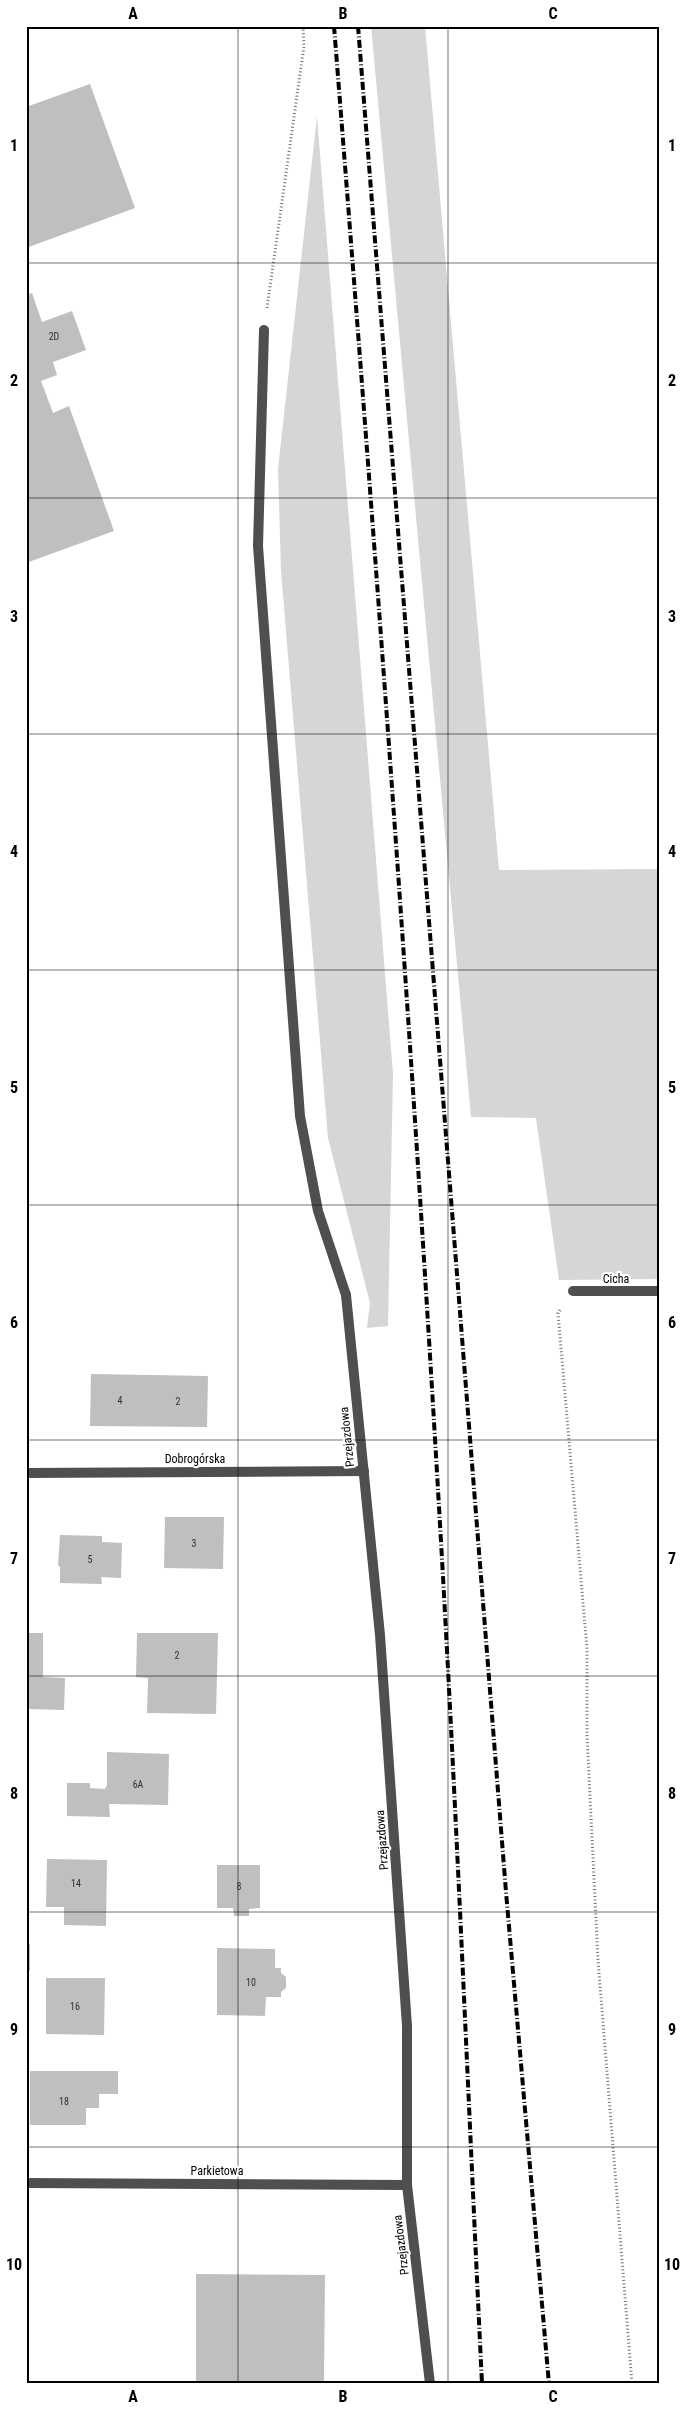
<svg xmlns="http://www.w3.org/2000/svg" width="686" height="2410" viewBox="0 0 686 2410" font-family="'Roboto Condensed',sans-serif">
	<rect width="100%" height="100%" fill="#fff"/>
	<!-- green -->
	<g fill="#d6d6d6">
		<path d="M371 26H425L499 870 660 869V1279L559 1280 536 1118 471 1117Z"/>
		<path d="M317 116 393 1074 388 1326 367 1328 370 1303 328 1138 281 571 278 469Z"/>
	</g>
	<!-- building -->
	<g fill="#bfbfbf">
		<path d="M90 84 135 208 26 248V107Z"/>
		<path d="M32 293 42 322 72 311 86 350 53 362 57 375 41 381 53 413 69 406 114 531 26 563V295Z"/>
		<path d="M91 1374 208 1376 207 1427 90 1426Z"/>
		<path d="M165 1517H224L223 1569 164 1568Z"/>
		<path d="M60 1535 102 1536V1542L122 1543 121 1578 101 1577 102 1584 60 1583V1567L58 1565Z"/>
		<path d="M26 1633H43V1677L65 1678 64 1710 26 1709Z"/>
		<path d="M137 1633H218L216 1714 147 1713 148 1678 136 1677Z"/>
		<path d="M107 1752 169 1754 168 1805 109 1804 110 1817 67 1816V1783H90V1788L105 1789 107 1785Z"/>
		<path d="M47 1859 107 1860 106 1926 64 1925V1907H46Z"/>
		<path d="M217 1865H260V1908L249 1909V1916H234L233 1908H217Z"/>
		<rect x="26" y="1944" width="4" height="27"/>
		<path d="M217 1948 275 1949V1968H281V1973L286 1977V1988L281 1992V1997H266L265 2016 217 2015Z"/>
		<path d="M46 1978H105L104 2035 46 2034Z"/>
		<path d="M30 2071H118V2094H99V2108H86V2125H30Z"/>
		<path d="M196 2274 325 2275 324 2384H196Z"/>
	</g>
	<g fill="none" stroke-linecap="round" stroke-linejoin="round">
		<!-- path -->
		<g stroke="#717171" stroke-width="3" stroke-dasharray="1 2.5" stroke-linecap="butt">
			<path d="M267 308 304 46 303 26"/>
			<path d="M560 1310 558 1313 587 1649V1735L598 1960 632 2384"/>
		</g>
		<!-- lane -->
		<path stroke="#4f4f4f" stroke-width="10" d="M264 330 258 546 300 1116 318 1211 346 1295"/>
		<!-- street -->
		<g stroke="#4f4f4f" stroke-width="10">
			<path d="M573 1291H660"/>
			<path d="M346 1295 380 1635 407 2026V2185L430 2384"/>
			<path d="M26 1473 364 1471"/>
			<path d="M26 2183 407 2185"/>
		</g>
		<!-- rail -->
		<g stroke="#000" stroke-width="4" stroke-dasharray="8 2.5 1 2.5" stroke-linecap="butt">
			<path d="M334 26C375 543 414 1060 443 1577 458 1846 469 2115 482 2384"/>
			<path d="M358 26 506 1892 549 2384"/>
		</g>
	</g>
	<!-- grid -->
	<path fill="none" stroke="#000" stroke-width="1" stroke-opacity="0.55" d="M238 26V2384M448 26V2384M26 263H660M26 498H660M26 734H660M26 970H660M26 1205H660M26 1440H660M26 1676H660M26 1912H660M26 2147H660"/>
	<g text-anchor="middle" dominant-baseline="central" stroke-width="4.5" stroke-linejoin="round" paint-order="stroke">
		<!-- number labels -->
		<g font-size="10" fill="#303030">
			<text x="54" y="336">2D</text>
			<text x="120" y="1400">4</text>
			<text x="178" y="1401">2</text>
			<text x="194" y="1543">3</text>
			<text x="90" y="1559">5</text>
			<text x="177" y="1655">2</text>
			<text x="138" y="1784">6A</text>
			<text x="76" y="1883">14</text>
			<text x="239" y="1886">8</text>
			<text x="251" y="1982">10</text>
			<text x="75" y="2006">16</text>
			<text x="64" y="2101">18</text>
		</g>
		<!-- street labels -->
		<g font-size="12" fill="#000" stroke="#fff">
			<text x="616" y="1279">Cicha</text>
			<text transform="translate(347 1437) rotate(-96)">Przejazdowa</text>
			<text x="195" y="1459">Dobrogórska</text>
			<text transform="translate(382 1840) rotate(-94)">Przejazdowa</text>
			<text x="217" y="2171">Parkietowa</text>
			<text transform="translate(401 2245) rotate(-97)">Przejazdowa</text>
		</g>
	</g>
	<!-- border -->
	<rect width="686" height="2410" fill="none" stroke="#ffffff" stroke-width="55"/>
	<rect x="28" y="28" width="630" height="2354" fill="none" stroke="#000" stroke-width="2"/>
	<g font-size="16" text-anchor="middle" font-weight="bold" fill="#000">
		<text x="133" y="19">A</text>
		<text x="343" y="19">B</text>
		<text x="553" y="19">C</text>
		<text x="14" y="151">1</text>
		<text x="672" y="151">1</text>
		<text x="14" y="386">2</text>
		<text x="672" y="386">2</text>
		<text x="14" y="622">3</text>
		<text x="672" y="622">3</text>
		<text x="14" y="857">4</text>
		<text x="672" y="857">4</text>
		<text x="14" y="1093">5</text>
		<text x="672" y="1093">5</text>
		<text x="14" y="1328">6</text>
		<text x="672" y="1328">6</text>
		<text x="14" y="1564">7</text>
		<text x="672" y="1564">7</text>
		<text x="14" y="1799">8</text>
		<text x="672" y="1799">8</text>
		<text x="14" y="2035">9</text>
		<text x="672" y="2035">9</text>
		<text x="14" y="2270">10</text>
		<text x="672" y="2270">10</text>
		<text x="133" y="2402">A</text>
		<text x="343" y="2402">B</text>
		<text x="553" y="2402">C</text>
	</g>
</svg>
